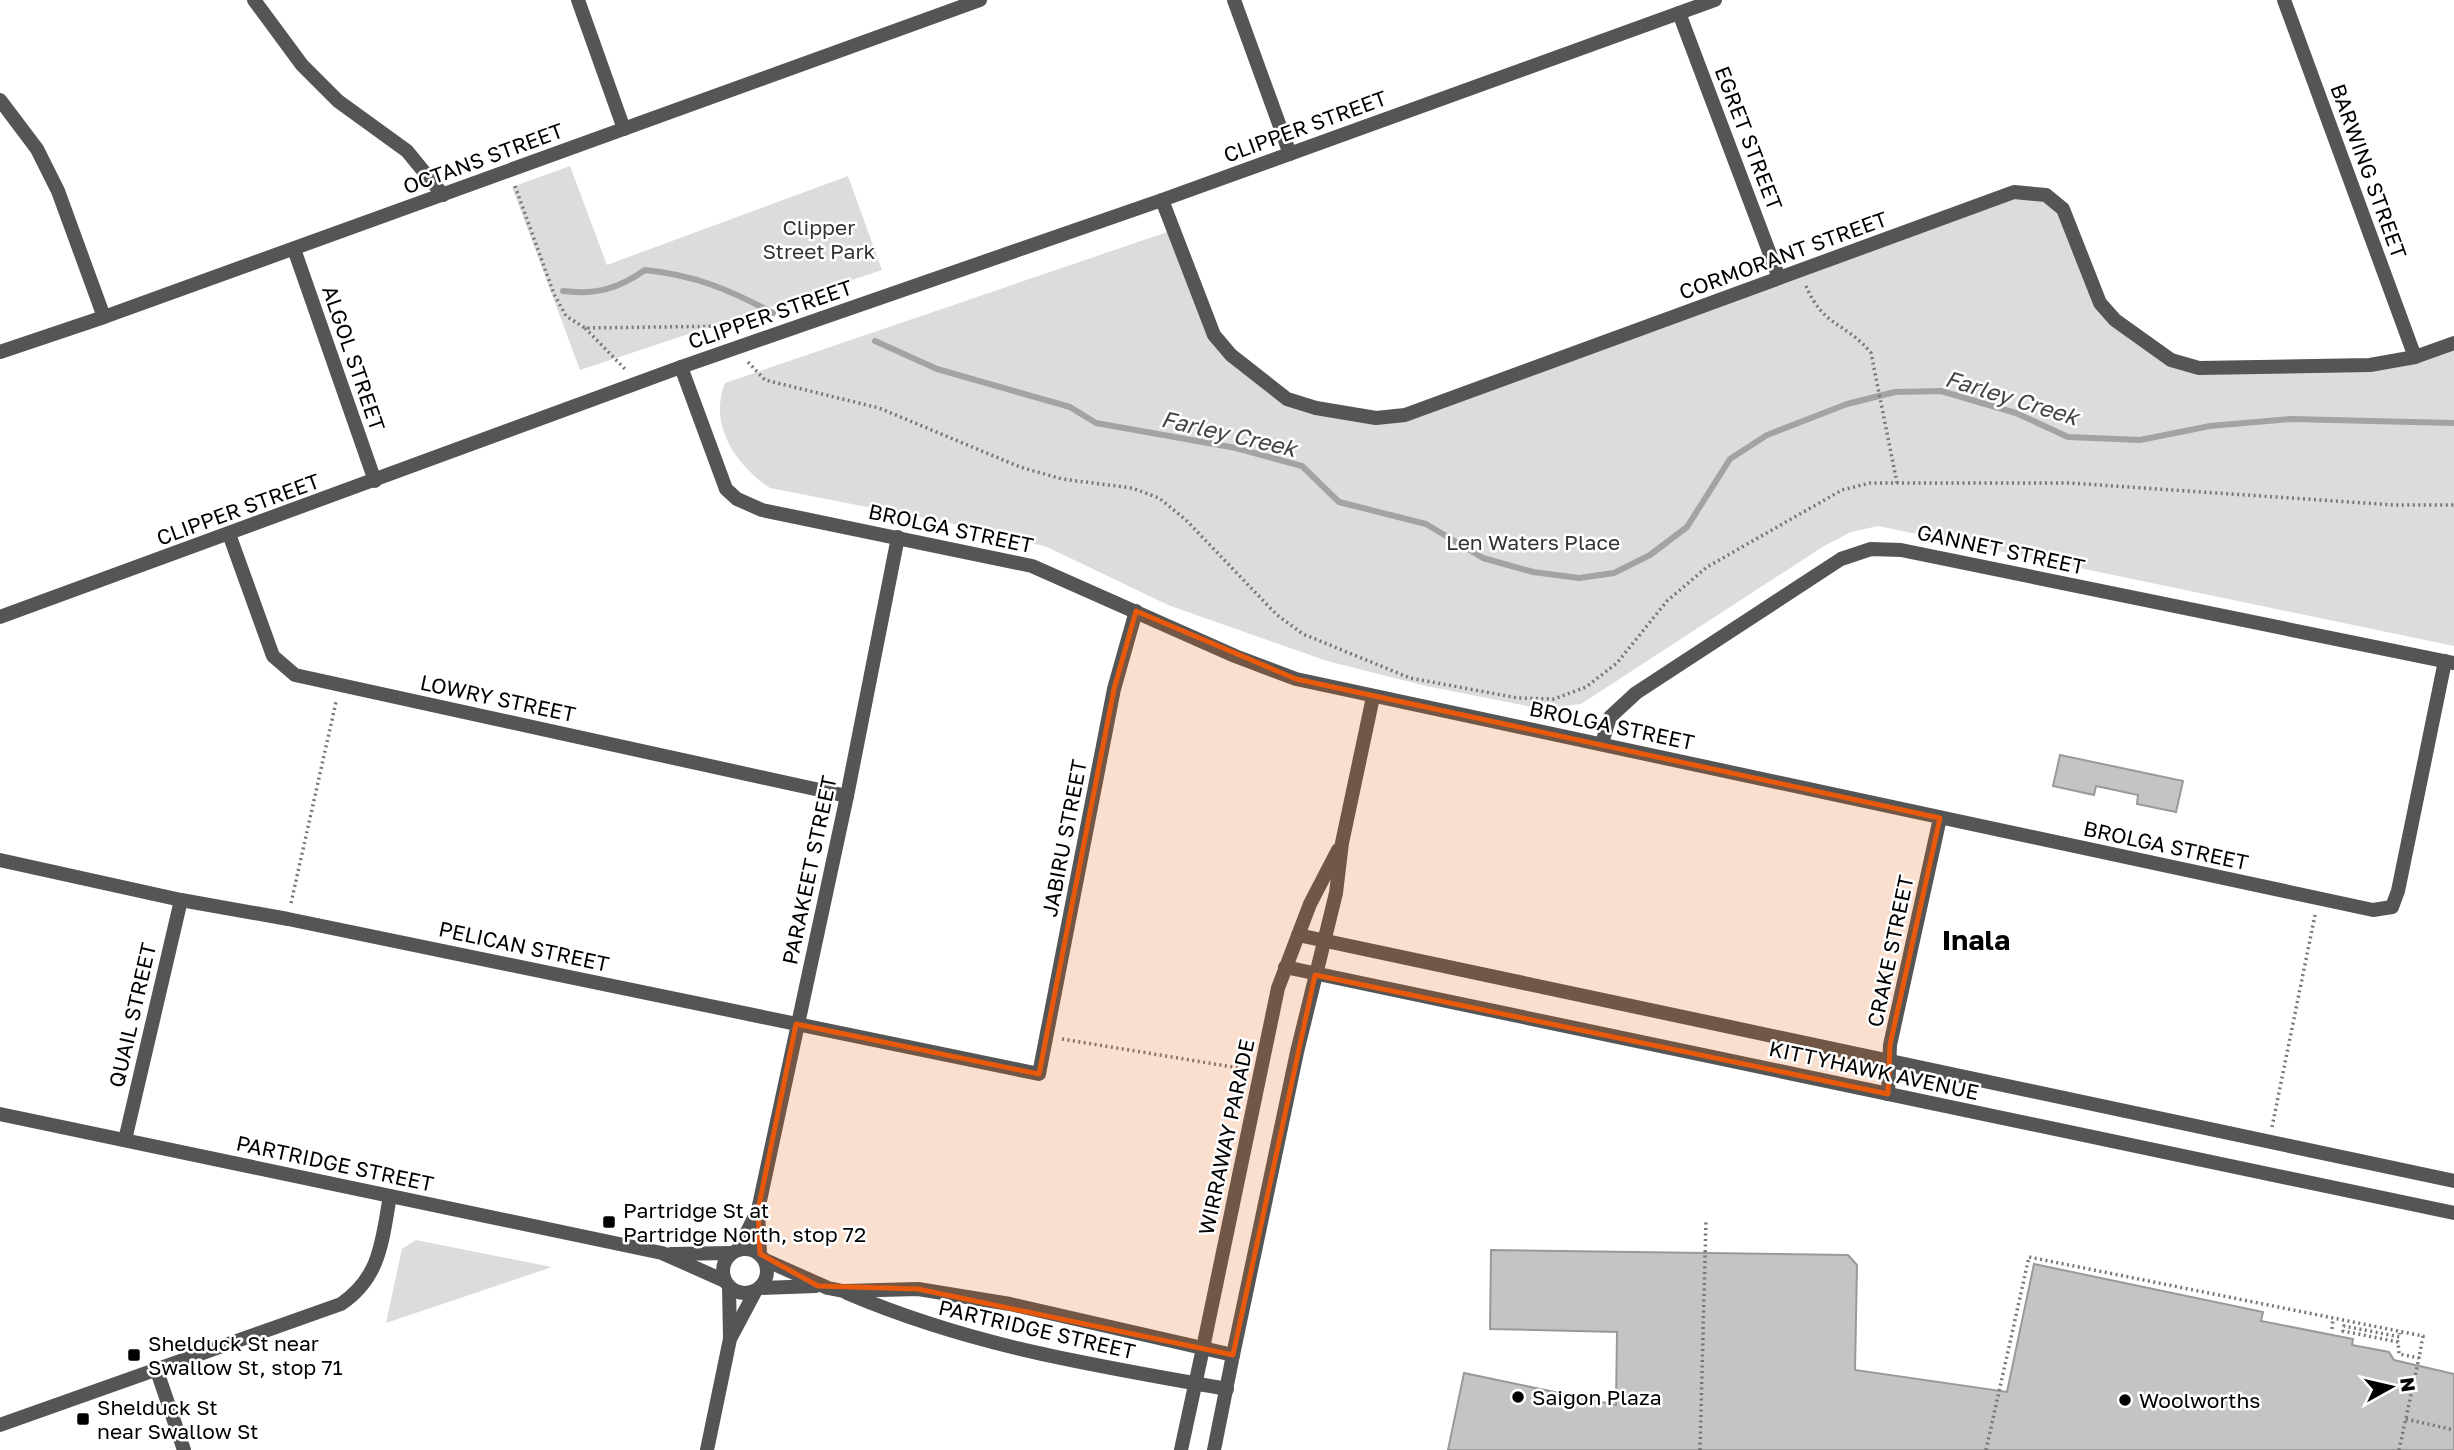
<svg xmlns="http://www.w3.org/2000/svg" width="2454" height="1450" viewBox="0 0 2454 1450" font-family="'Golos Text',sans-serif">
	<rect width="100%" height="100%" fill="#fff"/>
	<!-- green -->
	<g fill="#dcdcdc">
		<path d="M570 166 607 265 848 176 882 270 580 370 512 187Z"/>
		<path d="M2014 192 2046 195 2063 209 2115 320 2200 368 2370 365 2454 343V646L1878 526 1851 532 1824 546 1581 704 1542 709 1426 686 1327 661 1168 605 1047 547 980 529 770 488C736 465 708 425 725 383L1173 230 1214 335 1287 399 1316 408 1405 415Z"/>
		<path d="M416 1240 552 1267 386 1323 402 1249Z"/>
	</g>
	<g fill="none" stroke-linecap="round" stroke-linejoin="round">
		<!-- stream -->
		<g stroke="#a3a3a3" stroke-width="6">
			<path d="M563 291C596 295 618 289 645 270 695 275 730 290 773 313"/>
			<path d="M875 341 937 369 1070 407 1096 423 1236 448 1302 466 1339 502 1426 524 1483 558 1533 572 1579 578 1614 573 1650 555 1687 527 1730 459 1767 435 1847 404 1895 392 1941 391 2016 413 2068 437 2140 440 2210 426 2291 419 2454 423"/>
		</g>
	</g>
	<!-- building -->
	<g fill="#c4c4c4" stroke="#999" stroke-width="2">
		<path d="M2060 755 2183 781 2176 812 2137 804 2138 795 2096 786 2094 795 2053 786Z"/>
		<path d="M1491 1250 1848 1255 1857 1265 1855 1370 2007 1392 2034 1264 2263 1312 2261 1321 2353 1339 2352 1345 2389 1352 2394 1360 2454 1374V1450H1448L1464 1373 1616 1405 1617 1332 1490 1329Z"/>
	</g>
	<g fill="none" stroke-linecap="round" stroke-linejoin="round">
		<!-- path -->
		<g stroke="#777" stroke-width="3.5" stroke-dasharray="2 3.5" stroke-linecap="butt">
			<path d="M515 186 554 294 566 316 585 328 733 326 734 329"/>
			<path d="M1806 286C1823 327 1847 323 1871 353L1897 483"/>
			<path d="M585 328 625 369"/>
			<path d="M748 362 765 380 879 408 1020 467 1062 479 1132 488 1159 498 1186 520 1277 615 1303 634 1410 678 1518 698 1554 699 1586 687 1617 663 1667 601 1707 567 1842 490 1870 483H2069L2394 505H2454"/>
			<path d="M291 903 336 702"/>
			<path d="M1062 1039 1239 1068"/>
			<path d="M2272 1127 2315 915"/>
			<path d="M2332 1329 2333 1318"/>
			<path d="M2406 1419 2454 1430"/>
			<path d="M1700 1450 1706 1220"/>
			<path d="M1986 1450 2029 1257 2423 1336 2419 1358"/>
			<path d="M2399 1450 2419 1358 2399 1354 2398 1342 2343 1331 2344 1326 2400 1337V1333"/>
		</g>
		<!-- minor -->
		<g stroke="#555" stroke-width="14">
			<path d="M254 0 302 65 338 101 407 151 443 195"/>
			<path d="M578 0 624 129"/>
			<path d="M1234 0 1290 154"/>
			<path d="M2284 0 2415 357"/>
			<path d="M1679 13 1779 278"/>
			<path d="M0 100 37 149 58 191 104 317"/>
			<path d="M1162 200 1214 335 1231 355 1287 399 1316 408 1376 418 1405 415 2014 192 2046 195 2063 209 2100 303 2115 320 2171 360 2199 368 2370 365 2415 357 2454 343"/>
			<path d="M294 249 375 481"/>
			<path d="M0 352 104 317 980 0"/>
			<path d="M681 367 726 489 737 499 762 510 1032 566 1235 656 1296 679 2373 910 2392 907 2398 891 2445 661"/>
			<path d="M229 534 273 656 295 675 847 796"/>
			<path d="M1602 743 1610 717 1636 693 1841 559 1871 549 1901 550 2453 663"/>
			<path d="M0 860 181 900 288 919 1039 1074 1114 689 1136 611"/>
			<path d="M1298 935 2454 1181"/>
			<path d="M1285 967 2454 1213"/>
			<path d="M1888 1094 1890 1045 1940 818"/>
			<path d="M125 1140 181 900"/>
			<path d="M758 1210 760 1254"/>
			<path d="M738 1250 758 1210 847 796 898 537"/>
			<path d="M729 1286 730 1338"/>
			<path d="M1203 1348 1278 988 1310 904 1338 850"/>
			<path d="M1233 1355 1297 1052 1336 893 1342 843 1373 697"/>
			<path d="M157 1371 184 1450"/>
			<path d="M0 1425 341 1304C381 1277 382 1240 390 1196"/>
			<path d="M707 1450 730 1339 755 1292"/>
		</g>
		<!-- tertiary -->
		<g stroke="#555" stroke-width="14">
			<path d="M0 617 681 367 1162 200 1715 0"/>
			<path d="M0 1114 662 1253 725 1281"/>
			<circle cx="745" cy="1271" r="22"/>
			<path d="M671 1254 731 1253"/>
			<path d="M765 1260 828 1288 843 1291 918 1289 1010 1304 1233 1355 1214 1450"/>
			<path d="M760 1288 816 1286"/>
			<path d="M847 1293C974 1347 1093 1365 1227 1389"/>
			<path d="M1181 1450 1203 1348"/>
		</g>
	</g>
	<!-- marked area -->
	<path fill="#e8590c" fill-opacity="0.2" stroke="#e8590c" stroke-width="5" stroke-linejoin="round" d="M1136 611 1296 679 1940 818 1890 1045 1888 1094 1315 975 1233 1355 918 1289 818 1286 760 1254 758 1210 796 1024 1039 1074 1114 689Z"/>
	<!-- markers -->
	<g fill="#000" stroke="#fff" stroke-width="2.5">
		<rect x="602" y="1215" width="14" height="14" rx="3.5"/>
		<rect x="127" y="1348" width="14" height="14" rx="3.5"/>
		<circle cx="1518" cy="1397" r="7"/>
		<circle cx="2125" cy="1400" r="7"/>
		<rect x="76" y="1412" width="14" height="14" rx="3.5"/>
	</g>
	<g text-anchor="middle" dominant-baseline="central" stroke-width="5" stroke-linejoin="round" paint-order="stroke">
		<!-- street labels -->
		<g font-size="21" fill="#000" stroke="#fff">
			<text transform="translate(1305 126) rotate(-20)">CLIPPER STREET</text>
			<text transform="translate(1749 138) rotate(69)">EGRET STREET</text>
			<text transform="translate(483 158) rotate(-20)">OCTANS STREET</text>
			<text transform="translate(2369 171) rotate(70)">BARWING STREET</text>
			<text transform="translate(1783 255) rotate(-20)">CORMORANT STREET</text>
			<text transform="translate(770 314) rotate(-19)">CLIPPER STREET</text>
			<text transform="translate(354 358) rotate(71)">ALGOL STREET</text>
			<text transform="translate(238 509) rotate(-20)">CLIPPER STREET</text>
			<text transform="translate(951 528) rotate(12)">BROLGA STREET</text>
			<text transform="translate(2001 549) rotate(12)">GANNET STREET</text>
			<text transform="translate(498 698) rotate(12)">LOWRY STREET</text>
			<text transform="translate(1612 725) rotate(12)">BROLGA STREET</text>
			<text transform="translate(1064 838) rotate(-79)">JABIRU STREET</text>
			<text transform="translate(2166 845) rotate(12)">BROLGA STREET</text>
			<text transform="translate(809 870) rotate(-78)">PARAKEET STREET</text>
			<text transform="translate(524 946) rotate(12)">PELICAN STREET</text>
			<text transform="translate(1890 951) rotate(-78)">CRAKE STREET</text>
			<text transform="translate(132 1015) rotate(-77)">QUAIL STREET</text>
			<text transform="translate(1874 1070) rotate(12)">KITTYHAWK AVENUE</text>
			<text transform="translate(1226 1137) rotate(-78)">WIRRAWAY PARADE</text>
			<text transform="translate(335 1163) rotate(12)">PARTRIDGE STREET</text>
			<text transform="translate(1037 1329) rotate(13)">PARTRIDGE STREET</text>
		</g>
		<!-- park labels -->
		<g font-size="21" fill="#333" stroke="#fff">
			<text x="819" y="227">Clipper<tspan x="819" dy="24">Street Park</tspan></text>
			<text x="1533" y="542">Len Waters Place</text>
		</g>
		<!-- poi labels -->
		<g font-size="21" fill="#000" stroke="#fff" text-anchor="start">
			<text x="623" y="1210">Partridge St at<tspan x="623" dy="24">Partridge North, stop 72</tspan></text>
			<text x="148" y="1343">Shelduck St near<tspan x="148" dy="24">Swallow St, stop 71</tspan></text>
			<text x="1532" y="1397">Saigon Plaza</text>
			<text x="2139" y="1400">Woolworths</text>
			<text x="97" y="1407">Shelduck St<tspan x="97" dy="24">near Swallow St</tspan></text>
		</g>
		<!-- water labels -->
		<g font-size="23" font-style="italic" fill="#444" stroke="#fff">
			<text transform="translate(2012 397) rotate(17)">Farley Creek</text>
			<text transform="translate(1229 433) rotate(13)">Farley Creek</text>
		</g>
		<!-- district labels -->
		<g font-size="28" font-weight="bold" fill="#000" stroke="#fff">
			<text x="1976" y="939">Inala</text>
		</g>
	</g>
	<!-- north arrow -->
	<g transform="translate(2391 1387) rotate(82)" stroke="#ffffff" stroke-width="5" paint-order="stroke">
	<path d="M0-5L12 26L0 18L-12 26Z" fill="#000000"/>
	<text y="-10" font-size="19" font-weight="bold" text-anchor="middle" fill="#000000">N</text>
	</g>
</svg>
